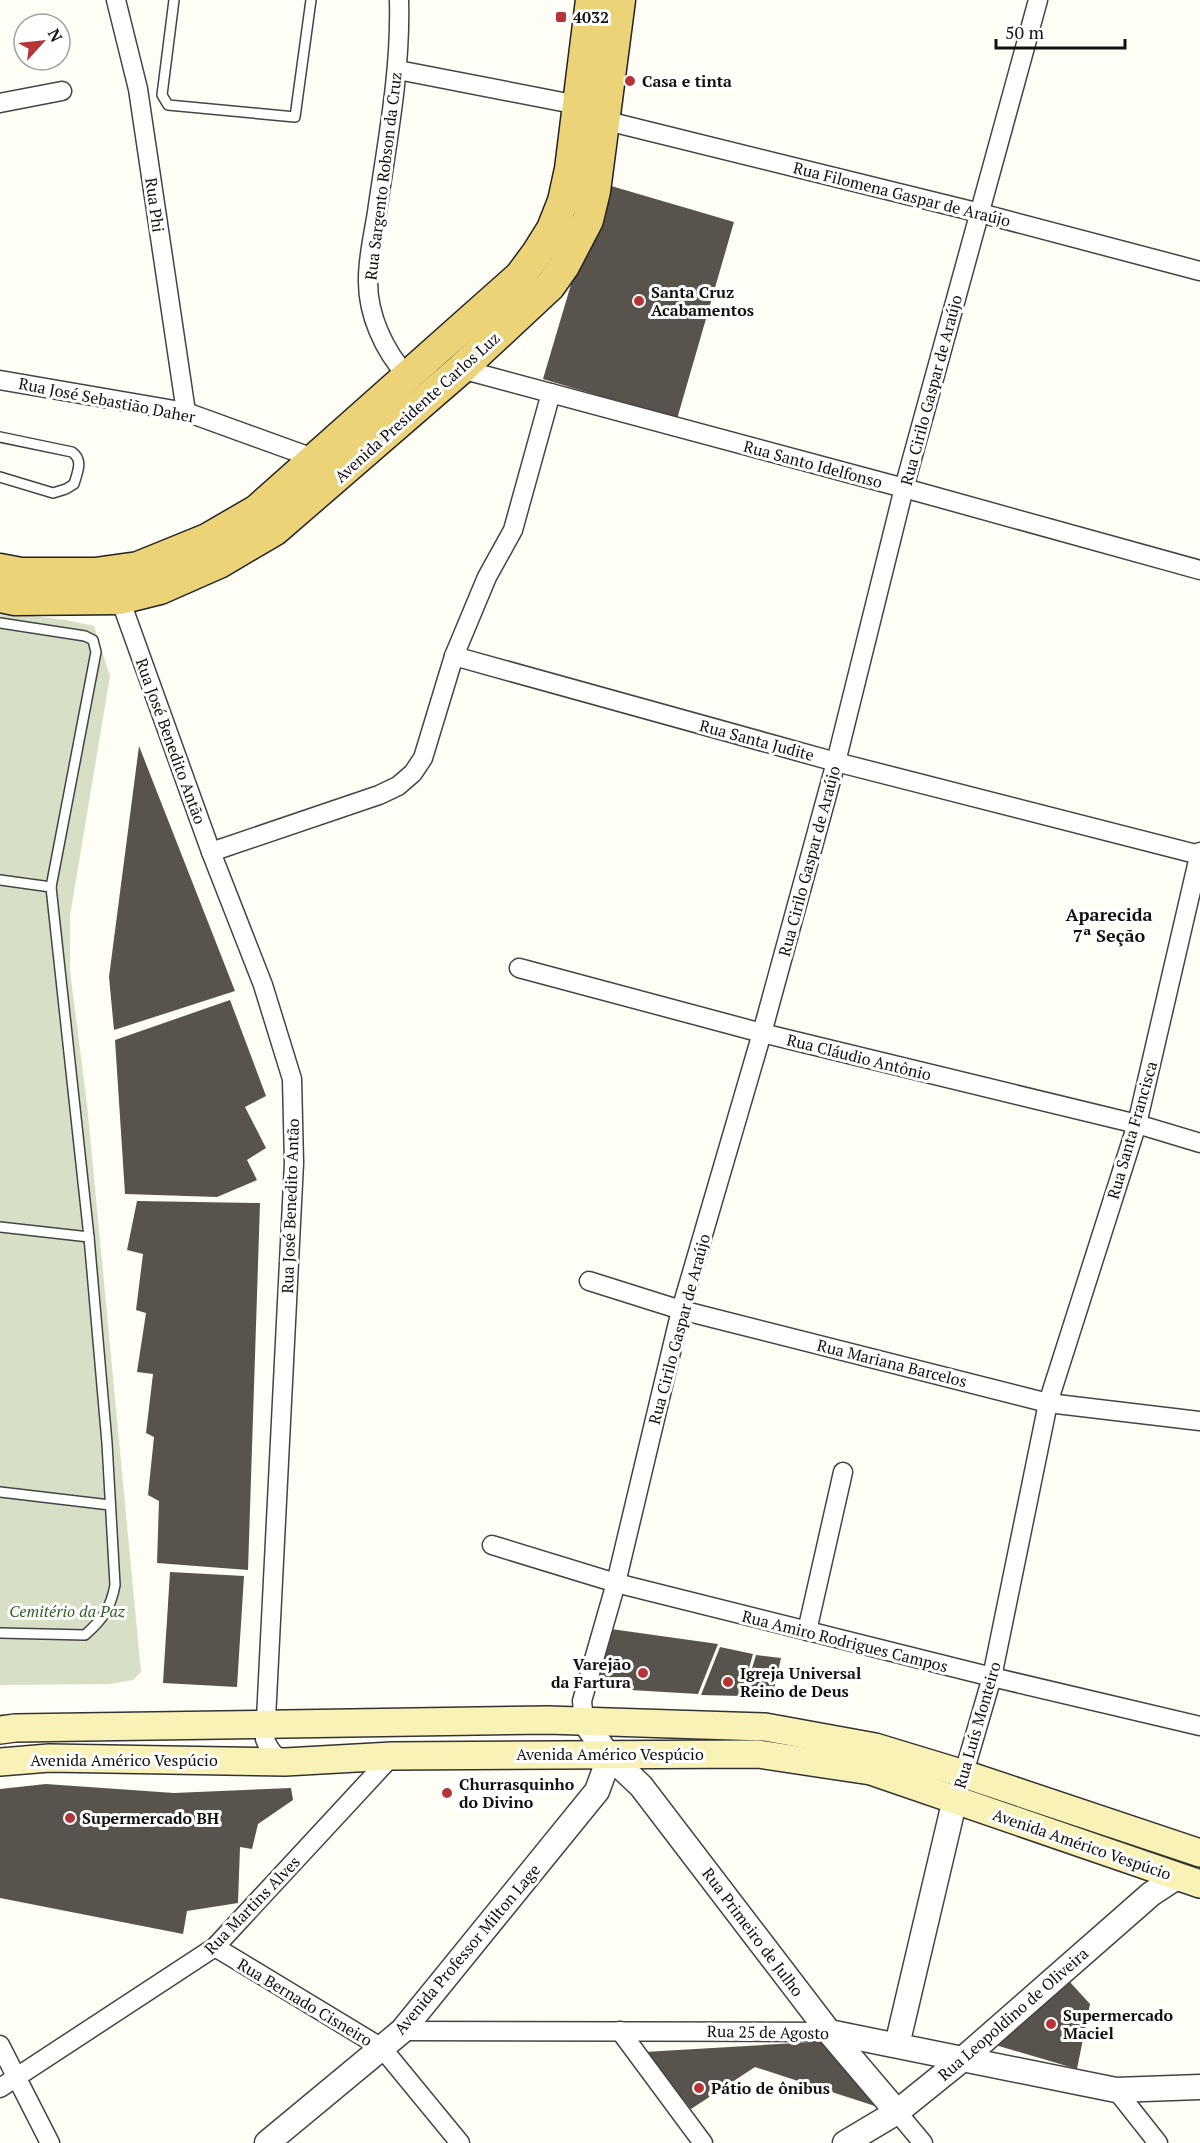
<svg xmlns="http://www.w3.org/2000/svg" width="1200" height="2143" viewBox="0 0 1200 2143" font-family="'PT Serif',serif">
	<rect width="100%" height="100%" fill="#fefdf6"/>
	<!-- cemetery -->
	<path fill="#d7e0c7" d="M0 612 66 620 94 626 110 676 70 916V971L87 1104 141 1672 133 1680 110 1684 0 1685Z"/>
	<!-- building -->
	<g fill="#59534e">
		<path d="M601 183 734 222 677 419 543 379Z"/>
		<path d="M139 746 235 991 114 1030 109 977Z"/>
		<path d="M230 1000 266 1096 245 1107 266 1148 247 1160 257 1180 217 1197 125 1194 115 1040Z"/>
		<path d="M137 1201 260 1203 248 1570 157 1563 159 1501 148 1495 154 1437 146 1433 153 1374 137 1372 146 1313 136 1310 143 1254 127 1250Z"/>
		<path d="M170 1572 244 1576 237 1687 163 1683Z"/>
		<path d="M611 1629 718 1644 698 1694 597 1688Z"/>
		<path d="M720 1647 753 1654 741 1696 701 1695Z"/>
		<path d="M756 1655 781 1658 772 1698 744 1695Z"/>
		<path d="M46 1784 174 1793 291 1788 293 1800 258 1824 252 1849 240 1847 238 1903 187 1911 183 1934 0 1898V1789Z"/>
		<path d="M1069 1981 1090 2004 1077 2069 992 2044Z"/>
		<path d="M830 2041 881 2108 755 2067 691 2109 644 2052Z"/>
	</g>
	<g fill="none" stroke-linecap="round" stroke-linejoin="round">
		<!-- service casing -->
		<g stroke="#444" stroke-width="12">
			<g id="service">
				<path d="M174 0 162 95 168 105 295 117 311 0"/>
				<path d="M0 437 72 452C84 460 77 473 74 484L66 489 53 493 0 477"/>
				<path d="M0 623 85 636 93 640 96 652 51 887"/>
				<path d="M0 880 51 887 89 1237 107 1443 115 1585C111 1608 102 1620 85 1635L0 1633"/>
				<path d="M0 1227 89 1237"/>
				<path d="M0 1492 110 1505"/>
			</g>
		</g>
		<!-- minor casing -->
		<g stroke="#444" stroke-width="21">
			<g id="minor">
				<path d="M116 0 138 89 186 412"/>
				<path d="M399 0C401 69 388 137 378 205 375 229 368 254 368 278 367 314 384 351 408 377"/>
				<path d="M398 70 578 105"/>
				<path d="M0 103 62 91"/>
				<path d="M603 120 980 213 1200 271"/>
				<path d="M461 369 904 488 1200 570"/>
				<path d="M0 380 186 412 316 459"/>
				<path d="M120 599 211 852 263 985 292 1079 294 1163 265 1739C269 1750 274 1756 285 1762"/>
				<path d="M454 656 836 762 1200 855"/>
				<path d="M211 852 379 795 398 786 413 773 423 758 454 656 487 577 513 530 551 393"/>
				<path d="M519 968 762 1033 1137 1124 1200 1143"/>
				<path d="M589 1281 681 1310 1048 1403 1200 1421"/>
				<path d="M492 1545 616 1583 992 1677 1200 1726"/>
				<path d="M807 1631 843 1472"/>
				<path d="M584 1721 582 1701 616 1583 681 1310 762 1033 836 762 904 488 1038 0"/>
				<path d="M961 1783 992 1677 1048 1403 1137 1124 1200 852"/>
				<path d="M215 1947 382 2048 460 2143"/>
				<path d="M402 2031 829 2032"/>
				<path d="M620 2031 703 2143"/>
				<path d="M0 2045 50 2143"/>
				<path d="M0 2088 215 1947 392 1756"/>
				<path d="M1116 2090 1158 2143"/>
				<path d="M897 2112 923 2143"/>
			</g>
		</g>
		<!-- tertiary casing -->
		<g stroke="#444" stroke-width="27">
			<g id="tertiary">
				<path d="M584 1721 607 1754 641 1786 829 2032 897 2112"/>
				<path d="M829 2032 1116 2090 1200 2087"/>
				<path d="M897 2045 955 1799"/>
				<path d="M267 2143 402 2031 597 1791 604 1772 607 1754"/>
				<path d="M845 2143 897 2112 964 2058 1151 1894 1177 1877"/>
			</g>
		</g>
		<!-- secondary casing -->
		<g stroke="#333" stroke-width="30">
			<g id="secondary">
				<path d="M0 1730 15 1728 548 1720 765 1727 875 1747 964 1774 1200 1853"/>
				<path d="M0 1762 49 1758 285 1762 392 1756 758 1754 871 1771 1200 1884"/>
			</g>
		</g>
		<!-- primary casing -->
		<g stroke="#222" stroke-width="33">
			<g id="primary">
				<path d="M0 569 21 573H95L138 567 207 539 257 510 520 276 537 253 552 229 563 201 570 169 591 0"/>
				<path d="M0 597 15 600 120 599 160 589 219 563 275 530 461 369 550 286 564 266 588 220 595 191 620 0"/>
			</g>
		</g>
		<!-- service -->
		<use href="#service" stroke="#fff" stroke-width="9"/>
		<!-- minor -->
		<use href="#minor" stroke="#fff" stroke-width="18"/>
		<!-- tertiary -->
		<use href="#tertiary" stroke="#fff" stroke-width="24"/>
		<!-- secondary -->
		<use href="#secondary" stroke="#f8f2b7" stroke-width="27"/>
		<!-- primary -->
		<use href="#primary" stroke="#ecd378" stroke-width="30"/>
	</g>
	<!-- markers -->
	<g fill="#b53537" stroke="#fff" stroke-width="2">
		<rect x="555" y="11" width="12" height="12" rx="3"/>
		<circle cx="630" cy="81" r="6"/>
		<circle cx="639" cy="301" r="6"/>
		<circle cx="643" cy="1673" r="6"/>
		<circle cx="728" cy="1682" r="6"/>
		<circle cx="447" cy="1793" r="6"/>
		<circle cx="70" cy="1818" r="6"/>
		<circle cx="1051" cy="2024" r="6"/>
		<circle cx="699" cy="2088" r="6"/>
	</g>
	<g text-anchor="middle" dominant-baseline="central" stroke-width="6" stroke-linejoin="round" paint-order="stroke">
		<!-- poi labels -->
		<g font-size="16" font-weight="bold" fill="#111" stroke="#fff" text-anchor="start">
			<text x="573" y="17">4032</text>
			<text x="642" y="81">Casa e tinta</text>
			<text x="651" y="292">Santa Cruz<tspan x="651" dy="18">Acabamentos</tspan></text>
			<text x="631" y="1664" text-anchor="end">Varejão<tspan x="631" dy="18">da Fartura</tspan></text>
			<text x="740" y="1673">Igreja Universal<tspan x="740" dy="18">Reino de Deus</tspan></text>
			<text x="459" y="1784">Churrasquinho<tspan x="459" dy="18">do Divino</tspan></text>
			<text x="82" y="1818">Supermercado BH</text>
			<text x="1063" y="2015">Supermercado<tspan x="1063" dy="18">Maciel</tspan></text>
			<text x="711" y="2088">Pátio de ônibus</text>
		</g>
		<!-- street labels -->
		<g font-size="16" fill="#111" stroke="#fff">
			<text transform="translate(383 176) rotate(-83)">Rua Sargento Robson da Cruz</text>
			<text transform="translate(902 194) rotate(14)">Rua Filomena Gaspar de Araújo</text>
			<text transform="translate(155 205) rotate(82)">Rua Phi</text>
			<text transform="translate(931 390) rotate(-75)">Rua Cirilo Gaspar de Araújo</text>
			<text transform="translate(107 400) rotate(11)">Rua José Sebastião Daher</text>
			<text transform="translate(417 407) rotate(-42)">Avenida Presidente Carlos Luz</text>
			<text transform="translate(813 464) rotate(15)">Rua Santo Idelfonso</text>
			<text transform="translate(757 740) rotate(15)">Rua Santa Judite</text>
			<text transform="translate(171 741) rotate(70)">Rua José Benedito Antão</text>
			<text transform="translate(809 861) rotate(-75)">Rua Cirilo Gaspar de Araújo</text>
			<text transform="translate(859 1057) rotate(14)">Rua Cláudio Antônio</text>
			<text transform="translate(1132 1130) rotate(-74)">Rua Santa Francisca</text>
			<text transform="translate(290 1206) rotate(-88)">Rua José Benedito Antão</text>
			<text transform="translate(679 1329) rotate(-75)">Rua Cirilo Gaspar de Araújo</text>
			<text transform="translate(892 1363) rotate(14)">Rua Mariana Barcelos</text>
			<text transform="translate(845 1641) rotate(14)">Rua Amiro Rodrigues Campos</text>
			<text transform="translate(977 1725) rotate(-74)">Rua Luís Monteiro</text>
			<text x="610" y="1754">Avenida Américo Vespúcio</text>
			<text x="124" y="1760">Avenida Américo Vespúcio</text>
			<text transform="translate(1082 1844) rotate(19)">Avenida Américo Vespúcio</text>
			<text transform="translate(252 1905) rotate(-46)">Rua Martins Alves</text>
			<text transform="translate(753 1932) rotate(53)">Rua Primeiro de Julho</text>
			<text transform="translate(467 1949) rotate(-50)">Avenida Professor Milton Lage</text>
			<text transform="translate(305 2002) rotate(31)">Rua Bernado Cisneiro</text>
			<text transform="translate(1013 2014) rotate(-41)">Rua Leopoldino de Oliveira</text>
			<text transform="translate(768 2032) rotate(1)">Rua 25 de Agosto</text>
		</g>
		<!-- park labels -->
		<g font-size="16" font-style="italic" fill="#316426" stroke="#fff">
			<text x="67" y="1611">Cemitério da Paz</text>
		</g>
		<!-- neighbourhood labels -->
		<g font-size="18" font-weight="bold" fill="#111" stroke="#fff">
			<text x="1109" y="914">Aparecida<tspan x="1109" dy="21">7ª Seção</tspan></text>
		</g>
	</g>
	<!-- north arrow -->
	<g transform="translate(42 42) rotate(63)"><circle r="28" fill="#ffffff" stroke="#a0a0a0" stroke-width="1.5"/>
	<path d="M0-4.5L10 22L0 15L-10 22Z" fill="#b53537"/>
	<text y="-9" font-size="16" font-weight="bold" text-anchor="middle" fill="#111111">N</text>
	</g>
	<!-- scale -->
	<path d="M996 39v9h129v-9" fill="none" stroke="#111111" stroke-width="3"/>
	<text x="1005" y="39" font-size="18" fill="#111111" stroke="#ffffff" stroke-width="4.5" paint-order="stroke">50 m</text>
</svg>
